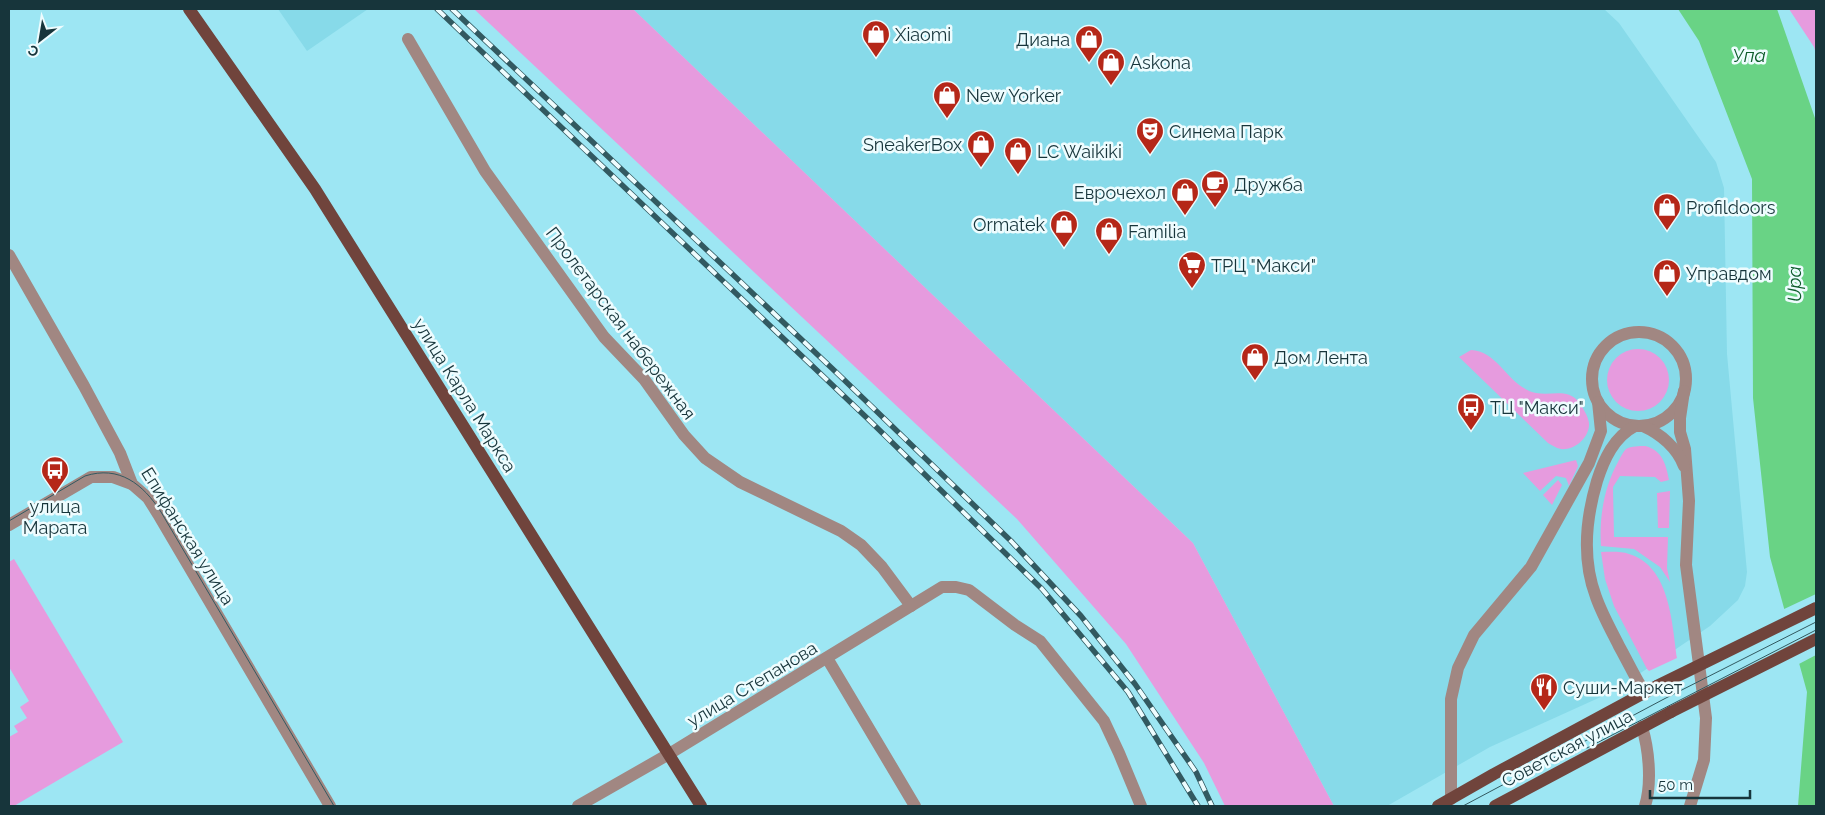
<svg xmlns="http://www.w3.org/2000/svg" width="1825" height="815" viewBox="0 0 1825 815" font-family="Raleway,sans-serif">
	<rect width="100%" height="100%" fill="#9de6f3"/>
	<!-- built -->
	<g fill="#87dae9">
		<path d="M278 9H368L307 51Z"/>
		<path d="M633 9H1604L1619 23 1711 155 1716 162 1724 188 1727 354 1747 572 1745 586 1738 600 1710 626 1614 691 1490 747 1387 806H1334L1193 543Z"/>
	</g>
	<!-- green -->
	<g fill="#e69bde">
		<path d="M474 9H633L1193 543 1334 806H1225L1204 763 1126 644 1017 519Z"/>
		<path d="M1789 9H1816V54L1814 47Z"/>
		<circle cx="1638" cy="380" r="31"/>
		<path d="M1471 350C1499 351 1508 387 1536 393 1552 396 1567 388 1579 402 1583 408 1588 416 1589 423 1590 435 1578 448 1565 449 1559 450 1553 446 1548 443L1459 357Z"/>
		<path d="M1645 446C1662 450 1666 464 1669 480L1661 482 1655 477 1620 476 1613 487 1614 537H1668L1667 568 1670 582 1660 567 1634 549 1601 546C1599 518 1604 487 1618 462 1620 458 1623 452 1626 449 1631 446 1640 446 1645 446Z"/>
		<path d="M1576 460 1578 466 1569 486 1566 478 1556 476 1540 491 1523 473Z"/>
		<path d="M1558 480 1562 485 1552 505 1543 495Z"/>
		<path d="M1670 491 1669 528H1658L1657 493Z"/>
		<path d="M1601 552C1610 552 1621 551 1629 554 1670 566 1672 623 1677 658L1649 671 1647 669 1614 606 1605 579Z"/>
		<path d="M14 559 123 742 14 806H9V737L18 732 14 726 27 718 20 707 29 701 9 667V562Z"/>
	</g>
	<!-- water -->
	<path fill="#69d385" d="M1678 9H1777L1816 121V806H1798L1807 692 1770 557 1753 398 1752 179 1699 41Z"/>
	<!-- pier -->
	<path fill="#9de6f3" d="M1816 594V655L1797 665 1782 610Z"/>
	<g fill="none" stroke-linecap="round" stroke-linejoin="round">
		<!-- minor -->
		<g stroke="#a18782" stroke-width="12">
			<path d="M408 39 485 171 604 337 644 379 684 435 705 458 740 482 841 531 861 545 882 567 911 606"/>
			<path d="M9 255 84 386 120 453 132 484 148 498 158 514 330 806"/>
			<circle cx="1639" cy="379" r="47"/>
			<path d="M1684 391 1680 418V432L1685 449 1689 501 1686 565 1706 718 1704 760 1690 806"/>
			<path d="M1635 426C1614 437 1604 459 1597 481 1586 518 1582 560 1596 597 1602 614 1611 630 1619 646 1628 662 1635 678 1645 693"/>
			<path d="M1643 426C1661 434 1677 448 1684 466"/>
			<path d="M9 525 91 477H113L132 484"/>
			<path d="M827 658 915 806"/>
			<path d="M1642 727C1649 750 1652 783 1645 806"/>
			<path d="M1451 799V699L1458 668 1474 635 1531 567 1589 463 1601 431 1598 402"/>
			<path d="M578 806 669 754 942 587H956L969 590 1015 625 1040 641 1104 721 1119 753 1141 806"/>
		</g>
		<!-- major -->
		<g stroke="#70443c" stroke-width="12">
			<path d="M189 9 315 189 701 806"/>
			<path d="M1438 806 1494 774 1657 686"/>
			<path d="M1495 806 1671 712"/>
		</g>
		<!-- tram -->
		<g stroke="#325960" stroke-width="1">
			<path d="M9 521 85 476C119 465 143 484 161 512L334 806"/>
			<path d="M1587 748 1816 630"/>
			<path d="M1463 806 1664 699 1816 622"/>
		</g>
		<!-- rail casing -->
		<g stroke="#325960" stroke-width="5.5">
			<g id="rail">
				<path d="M437 9 867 418 1042 589 1128 692 1198 806"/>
				<path d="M452 9 838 374 1011 541 1081 616 1135 684 1196 772 1212 806"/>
			</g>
		</g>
		<!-- rail -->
		<use href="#rail" stroke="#eefcfe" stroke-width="4" stroke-dasharray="11" stroke-linecap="butt"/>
		<!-- major-bridge -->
		<g stroke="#70443c" stroke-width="12">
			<path d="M1657 686 1816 608"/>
			<path d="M1671 712 1816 639"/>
		</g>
	</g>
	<!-- icons -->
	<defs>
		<g id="shop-pin" transform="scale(1.4375)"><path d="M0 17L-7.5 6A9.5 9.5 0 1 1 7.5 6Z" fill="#b52718" stroke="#eefcfe"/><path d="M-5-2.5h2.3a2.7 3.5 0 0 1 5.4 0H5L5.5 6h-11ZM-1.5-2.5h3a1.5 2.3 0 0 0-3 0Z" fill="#fff"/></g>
		<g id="theatre-pin" transform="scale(1.4375)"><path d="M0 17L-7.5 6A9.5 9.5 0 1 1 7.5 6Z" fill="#b52718" stroke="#eefcfe"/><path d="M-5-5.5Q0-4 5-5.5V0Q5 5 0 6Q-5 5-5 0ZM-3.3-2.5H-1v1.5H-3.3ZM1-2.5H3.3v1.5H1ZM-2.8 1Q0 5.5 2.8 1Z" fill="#fff"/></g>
		<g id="cafe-pin" transform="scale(1.4375)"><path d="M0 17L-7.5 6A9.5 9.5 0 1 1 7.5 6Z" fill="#b52718" stroke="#eefcfe"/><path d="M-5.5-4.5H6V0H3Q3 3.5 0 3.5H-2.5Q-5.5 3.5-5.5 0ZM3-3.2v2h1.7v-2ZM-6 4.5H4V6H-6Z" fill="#fff"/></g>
		<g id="supermarket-pin" transform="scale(1.4375)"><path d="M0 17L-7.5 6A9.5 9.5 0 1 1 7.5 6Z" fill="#b52718" stroke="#eefcfe"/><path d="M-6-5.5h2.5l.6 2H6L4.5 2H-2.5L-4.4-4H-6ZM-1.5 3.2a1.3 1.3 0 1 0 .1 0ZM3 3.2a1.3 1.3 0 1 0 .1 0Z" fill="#fff"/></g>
		<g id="bus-pin" transform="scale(1.4375)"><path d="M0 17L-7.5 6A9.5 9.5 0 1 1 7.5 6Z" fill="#b52718" stroke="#eefcfe"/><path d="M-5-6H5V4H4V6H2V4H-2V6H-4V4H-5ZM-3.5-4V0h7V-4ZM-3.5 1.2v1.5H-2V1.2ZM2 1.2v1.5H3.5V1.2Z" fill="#fff"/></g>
		<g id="restaurant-pin" transform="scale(1.4375)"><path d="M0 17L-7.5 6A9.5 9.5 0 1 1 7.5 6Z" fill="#b52718" stroke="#eefcfe"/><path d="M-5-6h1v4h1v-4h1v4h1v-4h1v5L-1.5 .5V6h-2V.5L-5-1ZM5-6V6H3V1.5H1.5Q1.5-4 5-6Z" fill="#fff"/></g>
	</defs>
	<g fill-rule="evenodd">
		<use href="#shop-pin" x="876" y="34"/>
		<use href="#shop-pin" x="1089" y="39"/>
		<use href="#shop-pin" x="1111" y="62"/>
		<use href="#shop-pin" x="947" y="95"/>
		<use href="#theatre-pin" x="1150" y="131"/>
		<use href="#shop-pin" x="981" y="144"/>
		<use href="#shop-pin" x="1018" y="151"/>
		<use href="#cafe-pin" x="1215" y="184"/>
		<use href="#shop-pin" x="1185" y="192"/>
		<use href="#shop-pin" x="1667" y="207"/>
		<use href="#shop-pin" x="1064" y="224"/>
		<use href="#shop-pin" x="1109" y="231"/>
		<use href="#supermarket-pin" x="1192" y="265"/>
		<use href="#shop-pin" x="1667" y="273"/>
		<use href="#shop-pin" x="1255" y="357"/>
		<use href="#bus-pin" x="1471" y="407"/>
		<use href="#bus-pin" x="55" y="470"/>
		<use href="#restaurant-pin" x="1544" y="687"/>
	</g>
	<g text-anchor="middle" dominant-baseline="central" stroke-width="5" stroke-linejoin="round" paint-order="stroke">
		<!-- poi labels -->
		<g font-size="18" fill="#17353b" stroke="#eefcfe" text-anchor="start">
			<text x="895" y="34">Xiaomi</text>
			<text x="1070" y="39" text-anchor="end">Диана</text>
			<text x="1130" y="62">Askona</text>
			<text x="966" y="95">New Yorker</text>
			<text x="1169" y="131">Синема Парк</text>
			<text x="962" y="144" text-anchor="end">SneakerBox</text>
			<text x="1037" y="151">LC Waikiki</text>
			<text x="1234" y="184">Дружба</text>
			<text x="1166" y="192" text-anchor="end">Еврочехол</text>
			<text x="1686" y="207">Profildoors</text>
			<text x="1045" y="224" text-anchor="end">Ormatek</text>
			<text x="1128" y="231">Familia</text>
			<text x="1211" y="265">ТРЦ "Макси"</text>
			<text x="1686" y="273">Управдом</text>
			<text x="1274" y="357">Дом Лента</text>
			<text x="1490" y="407">ТЦ "Макси"</text>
			<text x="55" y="506" text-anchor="middle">улица<tspan x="55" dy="21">Марата</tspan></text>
			<text x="1563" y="687">Суши-Маркет</text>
		</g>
		<!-- street labels -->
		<g font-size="18" fill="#17353b" stroke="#eefcfe">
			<text transform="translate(621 323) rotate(53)">Пролетарская набережная</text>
			<text transform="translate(465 395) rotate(58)">улица Карла Маркса</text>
			<text transform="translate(188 536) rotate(58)">Епифанская улица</text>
			<text transform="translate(752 684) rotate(-31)">улица Степанова</text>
			<text transform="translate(1567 748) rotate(-28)">Советская улица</text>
		</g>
		<!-- water labels -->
		<g font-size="19" font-style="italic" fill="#0d5c2b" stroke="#eefcfe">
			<text x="1749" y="55">Упа</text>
			<text transform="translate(1794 284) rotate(-91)">Upa</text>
		</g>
	</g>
	<!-- border -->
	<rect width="1825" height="815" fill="none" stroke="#17353b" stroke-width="20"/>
	<!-- north arrow -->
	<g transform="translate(40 40) rotate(211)" stroke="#eefcfe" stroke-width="4" paint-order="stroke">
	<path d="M0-4L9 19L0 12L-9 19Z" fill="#17353b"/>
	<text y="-8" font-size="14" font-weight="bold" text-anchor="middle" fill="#17353b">С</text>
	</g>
	<!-- scale -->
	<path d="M1650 790v8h100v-8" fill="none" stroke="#17353b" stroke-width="2.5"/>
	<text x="1658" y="790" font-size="15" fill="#17353b" stroke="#eefcfe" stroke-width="4" paint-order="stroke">50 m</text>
</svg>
